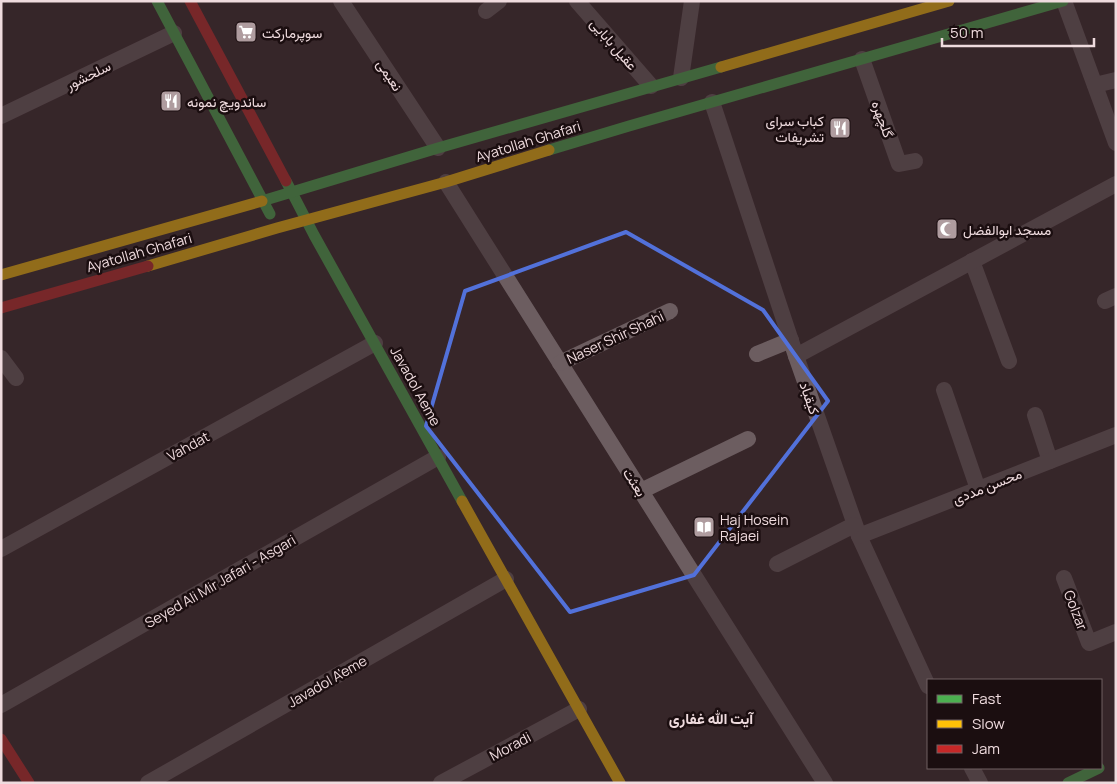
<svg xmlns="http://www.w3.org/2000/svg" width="1117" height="784" viewBox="0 0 1117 784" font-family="Manrope,Vazirmatn,sans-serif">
	<rect width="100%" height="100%" fill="#372629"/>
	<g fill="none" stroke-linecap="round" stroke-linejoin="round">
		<!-- street -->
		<g stroke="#6c5d60" stroke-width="16">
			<path d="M341 1 438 148"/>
			<path d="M577 1 651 86"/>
			<path d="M1064 1 1116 143"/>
			<path d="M486 11 499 1"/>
			<path d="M862 59 899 164 915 161"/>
			<path d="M681 78 692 1"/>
			<path d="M1095 85 1116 80"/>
			<path d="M712 102 796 356 859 536 928 686"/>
			<path d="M1 116 174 33"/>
			<path d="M446 182 825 783"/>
			<path d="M972 261 1009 361"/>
			<path d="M1105 301 1116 296"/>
			<path d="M757 354 791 340"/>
			<path d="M796 356 1116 184"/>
			<path d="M1 358 16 378"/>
			<path d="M560 363 670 311"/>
			<path d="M944 390 978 489"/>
			<path d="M1035 415 1050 461"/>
			<path d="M641 491 748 439"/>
			<path d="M859 536 1116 435"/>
			<path d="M1 549 375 343"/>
			<path d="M777 564 854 525"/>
			<path d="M1064 578 1089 643 1116 632"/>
			<path d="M1 705 438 457"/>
			<path d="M972 768 980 783"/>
			<path d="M148 783 506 579"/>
			<path d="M441 783 579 709"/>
		</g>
		<!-- fast -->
		<g stroke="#4caf50" stroke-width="11">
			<path d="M157 1 270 214"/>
			<path d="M549 150 629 126 1063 1"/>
			<path d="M286 181 314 235 462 501"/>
			<path d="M262 201 438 148 721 67"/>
			<path d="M1068 783 1099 768"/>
		</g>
		<!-- slow -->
		<g stroke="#ffc107" stroke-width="11">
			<path d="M721 67 949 1"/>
			<path d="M148 266 277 228 446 182 549 150"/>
			<path d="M1 275 262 201"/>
			<path d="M462 501 620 783"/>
		</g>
		<!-- jam -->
		<g stroke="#c62828" stroke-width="11">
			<path d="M190 1 286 181"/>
			<path d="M1 308 148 266"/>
			<path d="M1 739 29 783"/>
		</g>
	</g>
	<!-- marked area -->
	<path d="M0 0H1117V784H0ZM626 232 763 310 828 401 694 575 570 612 426 426 465 291Z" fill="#372629" fill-opacity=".55" fill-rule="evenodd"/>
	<path fill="none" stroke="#5271da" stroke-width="4" stroke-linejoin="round" d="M626 232 763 310 828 401 694 575 570 612 426 426 465 291Z"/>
	<!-- icons -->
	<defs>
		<g id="supermarket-square" transform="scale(1.125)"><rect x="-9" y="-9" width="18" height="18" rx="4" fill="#af9c9f" stroke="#1b0e10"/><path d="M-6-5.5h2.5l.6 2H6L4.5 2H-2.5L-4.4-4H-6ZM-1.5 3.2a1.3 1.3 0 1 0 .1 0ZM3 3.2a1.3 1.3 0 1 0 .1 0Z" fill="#fff"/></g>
		<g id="restaurant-square" transform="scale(1.125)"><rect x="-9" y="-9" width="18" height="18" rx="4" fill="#af9c9f" stroke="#1b0e10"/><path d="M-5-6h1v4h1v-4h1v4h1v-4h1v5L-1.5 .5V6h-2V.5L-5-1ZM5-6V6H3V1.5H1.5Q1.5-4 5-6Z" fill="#fff"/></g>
		<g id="mosque-square" transform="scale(1.125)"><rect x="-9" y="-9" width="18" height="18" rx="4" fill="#af9c9f" stroke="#1b0e10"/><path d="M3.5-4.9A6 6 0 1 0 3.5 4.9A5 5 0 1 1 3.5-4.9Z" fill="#fff"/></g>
		<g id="library-square" transform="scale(1.125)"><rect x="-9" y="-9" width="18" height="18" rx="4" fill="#af9c9f" stroke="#1b0e10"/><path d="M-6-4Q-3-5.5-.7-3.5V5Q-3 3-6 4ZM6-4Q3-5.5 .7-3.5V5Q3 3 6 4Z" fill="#fff"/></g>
	</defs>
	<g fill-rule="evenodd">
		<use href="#supermarket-square" x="246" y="32"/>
		<use href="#restaurant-square" x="171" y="101"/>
		<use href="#restaurant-square" x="840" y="128"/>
		<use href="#mosque-square" x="947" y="229"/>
		<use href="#library-square" x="704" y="527"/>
	</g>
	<g text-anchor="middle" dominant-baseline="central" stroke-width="5" stroke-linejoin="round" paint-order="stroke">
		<!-- poi labels -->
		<g font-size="14" fill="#efdbde" stroke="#1b0e10" text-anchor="start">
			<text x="262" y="32">سوپرمارکت</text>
			<text x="187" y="101">ساندویچ نمونه</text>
			<text x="824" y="120" text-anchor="end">کباب سرای<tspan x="824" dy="16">تشریفات</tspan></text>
			<text x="963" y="229">مسجد ابوالفضل</text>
			<text x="720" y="519">Haj Hosein<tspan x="720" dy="16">Rajaei</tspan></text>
		</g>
		<!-- street labels -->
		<g font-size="14" fill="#efdbde" stroke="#1b0e10">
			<text transform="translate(614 44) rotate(49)">عقیل بابایی</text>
			<text transform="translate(88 75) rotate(-26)">سلحشور</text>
			<text transform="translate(390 75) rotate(57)">نعیمی</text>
			<text transform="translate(883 119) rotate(70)">گلچهره</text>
			<text transform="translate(528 141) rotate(-17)">Ayatollah Ghafari</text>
			<text transform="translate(139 252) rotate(-16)">Ayatollah Ghafari</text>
			<text transform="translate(615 337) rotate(-25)">Naser Shir Shahi</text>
			<text transform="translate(416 386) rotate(61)">Javadol Aeme</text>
			<text transform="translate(810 398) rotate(71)">کیقباد</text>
			<text transform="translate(188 446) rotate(-29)">Vahdat</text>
			<text transform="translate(635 482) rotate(58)">بعثت</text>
			<text transform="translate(987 486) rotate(-22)">محسن مددی</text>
			<text transform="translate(220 581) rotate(-30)">Seyed Ali Mir Jafari - Asgari</text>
			<text transform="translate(1076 610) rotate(69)">Golzar</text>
			<text transform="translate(327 681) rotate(-30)">Javadol A'eme</text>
			<text transform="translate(510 746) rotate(-28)">Moradi</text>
		</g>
		<!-- neighbourhood labels -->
		<g font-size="15" font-weight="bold" fill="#efdbde" stroke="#1b0e10">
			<text x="711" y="718">آیت الله غفاری</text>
		</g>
	</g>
	<!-- border -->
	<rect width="1117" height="784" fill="none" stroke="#efdbde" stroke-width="5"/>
	<!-- legend -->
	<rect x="927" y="679" width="175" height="90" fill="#1b0e10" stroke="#706062"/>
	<rect x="937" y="695" width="25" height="8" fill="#4caf50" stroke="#706062"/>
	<text x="972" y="704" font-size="15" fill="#efdbde">Fast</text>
	<rect x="937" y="720" width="25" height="8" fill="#ffc107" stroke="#706062"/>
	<text x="972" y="729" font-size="15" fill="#efdbde">Slow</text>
	<rect x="937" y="745" width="25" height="8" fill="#c62828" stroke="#706062"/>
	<text x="972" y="754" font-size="15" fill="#efdbde">Jam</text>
	<!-- scale -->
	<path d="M942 38v8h152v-8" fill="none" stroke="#efdbde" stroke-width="2.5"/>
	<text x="950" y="38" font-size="15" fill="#efdbde" stroke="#1b0e10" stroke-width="4" paint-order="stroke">50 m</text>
</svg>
